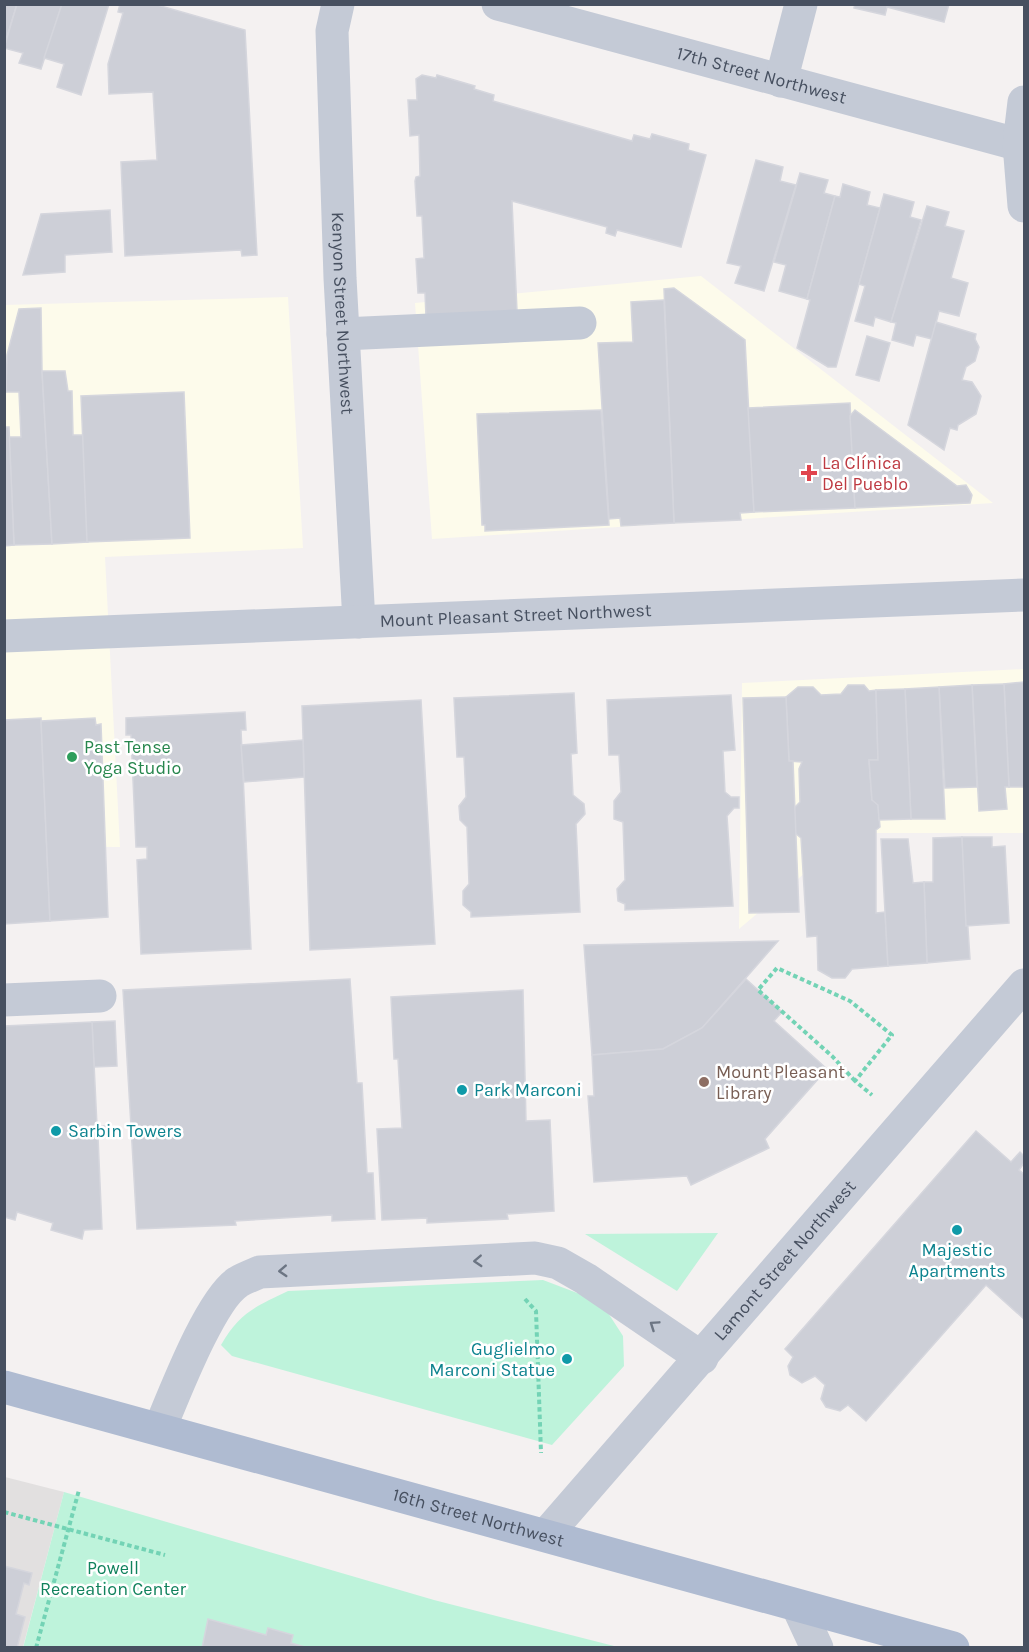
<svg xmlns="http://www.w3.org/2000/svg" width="1029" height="1652" viewBox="0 0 1029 1652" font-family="Karla,sans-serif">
	<rect width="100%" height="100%" fill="#f4f1f1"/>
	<!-- commercial -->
	<g fill="#fdfbeb">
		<path d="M701 276 993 503 432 539 415 303Z"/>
		<path d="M288 297 303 548 105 557 120 847 5 846 4 305Z"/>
		<path d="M1024 669V833H852L739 929 742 683Z"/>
	</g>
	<!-- education -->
	<path fill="#e2e0e0" d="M5 1477 64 1492 23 1647 5 1648Z"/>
	<!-- green -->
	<g fill="#bef3db">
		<path d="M718 1233 677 1291 585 1234Z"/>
		<path d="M543 1280 601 1302 623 1336 624 1366 552 1445 232 1356 221 1345C240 1312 255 1307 288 1291Z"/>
		<path d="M64 1492 434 1600 618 1647 23 1648Z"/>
	</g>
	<!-- building -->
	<g fill="#cdcfd7" stroke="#d5d6dd" stroke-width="1.5">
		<path d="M4 4H17L4 46Z"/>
		<path d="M17 4H62L41 69 19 63 23 53 4 48Z"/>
		<path d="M62 4H109L81 95 57 87 64 64 44 58Z"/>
		<path d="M120 4H154L245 30 257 255 242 256 241 250 125 256 121 162 157 160 153 92 109 94 108 64 123 13 118 12Z"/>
		<path d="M855 4H949L944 22 887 7 885 15 854 8Z"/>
		<path d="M422 75 436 78 437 75 475 86 474 89 494 95 493 101 632 141 634 135 650 139 652 134 689 144 688 150 706 155 681 247 617 230 615 236 606 233 607 227 512 201 517 311 426 317 425 293H418L416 259 424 258 422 216H417L415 181 416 177 420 176 419 135 410 136 408 100H417L416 79Z"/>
		<path d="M756 160 783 167 780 181 796 185 764 291 735 283 741 266 727 263Z"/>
		<path d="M800 173 828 180 824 193 835 196 807 299 779 291 786 265 774 262Z"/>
		<path d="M843 184 870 192 867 205 880 208 836 367H828L797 348 810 300 807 299 835 196 840 197Z"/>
		<path d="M884 194 914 202 910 217 921 220 891 322 875 317 873 326 855 321 865 286 859 284Z"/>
		<path d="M927 206 949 212 945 226 964 231 951 278 968 283 959 316 939 311 932 339 916 335 913 346 892 340 896 323 891 322Z"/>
		<path d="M110 210 112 252 65 255V272L23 275 41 214Z"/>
		<path d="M674 288 745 340 754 512 740 513 741 520 674 523 664 289Z"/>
		<path d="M664 300 674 523 621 526 620 518 609 519 598 343 633 342 631 302Z"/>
		<path d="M41 308 42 371 52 544 14 545 9 437H21L19 392H6L7 355 19 309Z"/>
		<path d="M936 322 976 334 975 339 979 347 975 361 966 367 962 380 972 382 981 396 976 414 958 425 957 430 950 428 944 450 908 425Z"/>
		<path d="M867 336 890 343 879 381 856 375Z"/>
		<path d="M42 371H65L68 391H72L73 435H83L88 542 52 544Z"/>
		<path d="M184 392 190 538 87 542 81 396Z"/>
		<path d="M850 403 855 508 754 512 748 408Z"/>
		<path d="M601 410 609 525 485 531V525H482L477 414Z"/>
		<path d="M855 410 957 486 966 485 972 495 970 503 855 508 850 416Z"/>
		<path d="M4 427H9L14 545 4 546Z"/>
		<path d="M1024 682V837V787H1009L1004 684Z"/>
		<path d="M1004 684 1009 787H1005L1007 809 979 811 972 685Z"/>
		<path d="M848 685H864L869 691 876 690 878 760H869L872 800 878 805 880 827 876 830V913L885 912 888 966 852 969 845 978H832L818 970 817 936 807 937 801 838 795 833 794 808 800 802 799 769 802 762 789 761 786 697 798 687H813L821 695 841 694Z"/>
		<path d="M972 685 977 787 945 788 939 687Z"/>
		<path d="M939 687 945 819H911L905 689Z"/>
		<path d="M905 689 911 819 879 820 878 805 872 800 869 760H878L876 690Z"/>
		<path d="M574 693 577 753 571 754 573 795 584 804 585 814 576 824 580 912 471 917V912L463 905V891L469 884 467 827 460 820 459 806 466 797 464 757H457L454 698Z"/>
		<path d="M731 695 735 750 723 751 725 792 731 797H739V808H734L727 816 733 906 625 910V904L618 901 617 889 625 880 623 822 614 819V801L621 792 619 755H609L607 700Z"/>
		<path d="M786 697 789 761H793L799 912 749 913 743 698Z"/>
		<path d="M421 700 435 944 310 950 302 706Z"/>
		<path d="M245 712 246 730H241L251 949 141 954 137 860 147 859V847H136L131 735H126V718Z"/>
		<path d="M41 718 50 921 4 924V720Z"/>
		<path d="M95 718 96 725 101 724 108 917 50 921 41 721Z"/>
		<path d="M303 740 304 777 244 782 241 745Z"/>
		<path d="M962 837 970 959 927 963 924 882H933V838Z"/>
		<path d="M962 837H992V847L1005 846 1009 923 966 926Z"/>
		<path d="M881 839H908L913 883 924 882 927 963 888 966Z"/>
		<path d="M778 941 702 1028 663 1049 592 1055 584 945Z"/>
		<path d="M350 979 357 1083H362L367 1173H373L375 1219 332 1221V1215L235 1221 236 1225 137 1229 123 990Z"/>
		<path d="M746 979 782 1012 774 1021 827 1069 765 1139 769 1148 691 1185 687 1176 594 1182 588 1096H594L592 1055 663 1049 702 1028Z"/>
		<path d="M523 990 526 1121 550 1120 554 1211 507 1214 508 1219 427 1223V1218L382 1220 377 1129 402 1128 398 1059H394L391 997Z"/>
		<path d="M115 1021 117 1066 94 1067 92 1022Z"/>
		<path d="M92 1022 97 1126H108L109 1137H98L102 1229 84 1230 82 1239 51 1230 53 1223 17 1212 15 1220 4 1217V1026Z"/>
		<path d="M976 1131 1011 1162 1020 1152 1024 1156V1163L1019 1170 1024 1174V1319L986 1285 866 1421 848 1405 840 1411 826 1407 821 1399 825 1385 815 1376 802 1383 790 1375 788 1366 793 1357 785 1349Z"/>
		<path d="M4 1566 32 1573 29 1585 24 1583 16 1614 25 1617 17 1648H4Z"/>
		<path d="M208 1619 266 1635 268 1628 293 1635 291 1643 308 1648H202Z"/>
	</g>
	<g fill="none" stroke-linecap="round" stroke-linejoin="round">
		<!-- path -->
		<g stroke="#73d3b5" stroke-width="4" stroke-dasharray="4.5 3" stroke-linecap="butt">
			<path d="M855 1081 832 1056 758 990 777 968 850 1001 892 1035 855 1081 872 1095"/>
			<path d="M525 1299 536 1311 541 1453"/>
			<path d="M4 1512 165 1555"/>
			<path d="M36 1648 79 1490"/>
		</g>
		<!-- minor -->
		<g stroke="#c4cad6" stroke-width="33">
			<path id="s1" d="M338 4 332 31 340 278 359 622"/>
			<path id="s2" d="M498 4 1024 146"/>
			<path d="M781 81 801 4"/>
			<path d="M1024 102 1019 144 1024 206"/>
			<path d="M343 334 580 323"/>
			<path id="s3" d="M4 636 1024 595"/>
			<path d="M4 1000 100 996"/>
			<path d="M160 1428C174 1395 210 1300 238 1282 245 1278 253 1275 260 1272L535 1258 558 1263 586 1279 702 1358"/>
			<path id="s4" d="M546 1535 1024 985"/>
			<path d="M798 1607 817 1648"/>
		</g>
		<!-- major -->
		<path stroke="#afbbd1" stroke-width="33" id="s5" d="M4 1387 953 1648"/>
	</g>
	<!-- one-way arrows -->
	<defs><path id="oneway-chevron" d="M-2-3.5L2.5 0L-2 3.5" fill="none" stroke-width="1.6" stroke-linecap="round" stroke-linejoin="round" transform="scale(1.5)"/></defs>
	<g stroke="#6c7583">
		<use href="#oneway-chevron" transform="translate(478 1261) rotate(177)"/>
		<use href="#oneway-chevron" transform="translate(283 1271) rotate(177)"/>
		<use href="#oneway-chevron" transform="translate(654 1325) rotate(-146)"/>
	</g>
	<!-- markers -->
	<path fill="#e0444e" stroke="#fff" stroke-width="2" d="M806 464h6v6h6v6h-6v6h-6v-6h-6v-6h6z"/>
	<circle fill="#2e9e5b" stroke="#fff" stroke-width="2" cx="72" cy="757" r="6"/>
	<circle fill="#8d6e63" stroke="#fff" stroke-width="2" cx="704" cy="1082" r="6"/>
	<g fill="#0f9aa8" stroke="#fff" stroke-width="2">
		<circle cx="462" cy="1090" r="6"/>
		<circle cx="56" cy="1131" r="6"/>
		<circle cx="957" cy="1230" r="6"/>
		<circle cx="567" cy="1359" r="6"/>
	</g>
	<g text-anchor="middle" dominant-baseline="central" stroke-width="5" stroke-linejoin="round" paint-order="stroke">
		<!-- street labels -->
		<g font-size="18" fill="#475060" stroke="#fff">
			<text stroke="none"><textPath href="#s2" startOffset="273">17th Street Northwest</textPath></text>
			<text stroke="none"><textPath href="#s1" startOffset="310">Kenyon Street Northwest</textPath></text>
			<text stroke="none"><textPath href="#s3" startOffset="512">Mount Pleasant Street Northwest</textPath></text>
			<text stroke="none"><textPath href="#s4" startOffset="364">Lamont Street Northwest</textPath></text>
			<text stroke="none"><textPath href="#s5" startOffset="492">16th Street Northwest</textPath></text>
		</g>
		<!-- health labels -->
		<g font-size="18" fill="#be3a42" stroke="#fff" text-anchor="start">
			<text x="822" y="463">La Clínica<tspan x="822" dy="21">Del Pueblo</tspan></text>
		</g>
		<!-- leisure labels -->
		<g font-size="18" fill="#27864d" stroke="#fff" text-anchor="start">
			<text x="84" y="747">Past Tense<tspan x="84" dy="21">Yoga Studio</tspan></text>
		</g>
		<!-- education labels -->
		<g font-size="18" fill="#785e54" stroke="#fff" text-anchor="start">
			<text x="716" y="1072">Mount Pleasant<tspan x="716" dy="21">Library</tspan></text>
		</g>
		<!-- culture labels -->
		<g font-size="18" fill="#0d838f" stroke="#fff" text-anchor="start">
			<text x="474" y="1090">Park Marconi</text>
			<text x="68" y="1131">Sarbin Towers</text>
			<text x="957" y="1250" text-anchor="middle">Majestic<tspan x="957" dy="21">Apartments</tspan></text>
			<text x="555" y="1349" text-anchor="end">Guglielmo<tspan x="555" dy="21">Marconi Statue</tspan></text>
		</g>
		<!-- park labels -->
		<g font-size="18" fill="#11825d" stroke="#fff">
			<text x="113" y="1568">Powell<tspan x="113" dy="21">Recreation Center</tspan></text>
		</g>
	</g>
	<!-- border -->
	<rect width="1029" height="1652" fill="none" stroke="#475060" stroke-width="12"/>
</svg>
